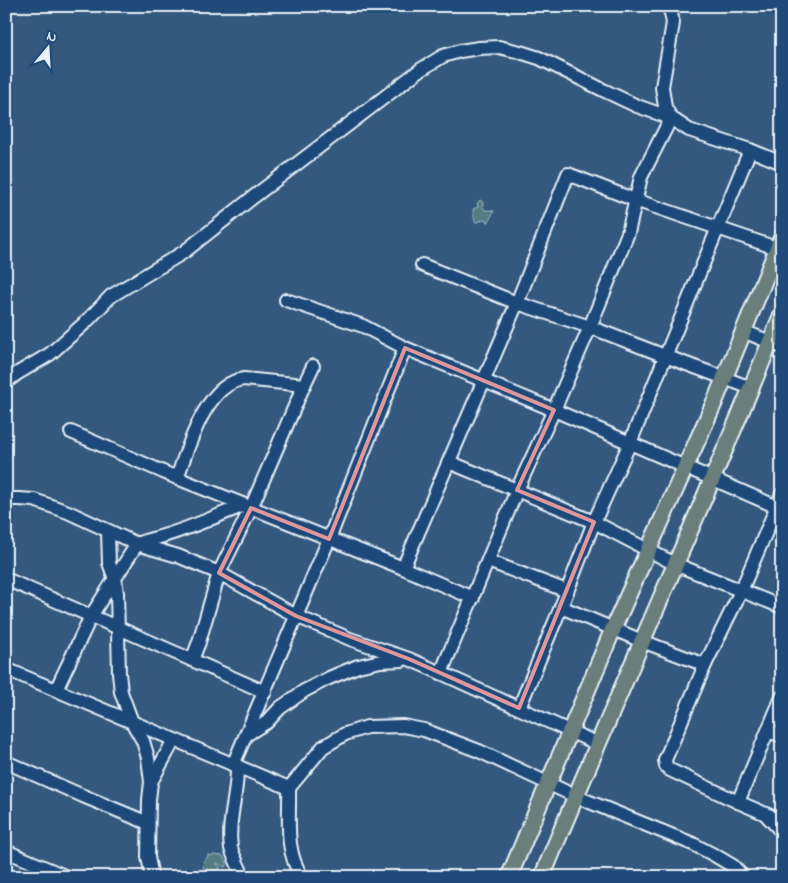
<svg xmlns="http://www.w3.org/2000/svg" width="788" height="883" viewBox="0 0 788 883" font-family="'Indie Flower',sans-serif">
	<rect width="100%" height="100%" fill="#34587e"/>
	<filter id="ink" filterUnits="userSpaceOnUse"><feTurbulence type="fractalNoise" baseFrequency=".02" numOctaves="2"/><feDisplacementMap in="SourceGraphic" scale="10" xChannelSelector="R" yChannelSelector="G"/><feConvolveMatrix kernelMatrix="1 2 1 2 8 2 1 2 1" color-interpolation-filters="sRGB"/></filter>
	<g filter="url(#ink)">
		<!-- green -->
		<g fill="#547c82" stroke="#9eb6bd">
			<path d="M480 200 483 202V204L482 207 485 209 486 211 487 210 494 211 488 223 485 220H482V221H480L479 222H475C474 218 473 213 473 209L478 207 477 203Z"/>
			<path d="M208 854 211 856 213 855 223 856 227 863V866L224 867 217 863V864L221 868 218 869V871L214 870 206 871 207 869 205 870 202 865 204 863 203 861 208 857Z"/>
		</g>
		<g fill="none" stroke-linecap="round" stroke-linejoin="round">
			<!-- minor casing -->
			<g stroke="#e8f1f8" stroke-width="16">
				<g id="minor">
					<path d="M668 6 671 13 673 23 662 87 665 107 671 118"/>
					<path d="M422 265 517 303 590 327 665 356 751 388"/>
					<path d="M286 300 363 326 405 348 554 410 782 509"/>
					<path d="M743 331 782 347"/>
					<path d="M6 382 18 373 50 354 86 322 111 296 184 252 252 198 420 70 443 56 460 51 479 48 499 47 520 52 539 58 603 90 637 106 671 118 689 130 750 150 782 163"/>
					<path d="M304 385 313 366"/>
					<path d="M71 432 177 478 403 568 473 598"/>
					<path d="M449 462 594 522 675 564 782 607"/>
					<path d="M782 494 741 591 705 665 665 760 666 766 670 770 738 802 782 821"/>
					<path d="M6 499H19L34 500 68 512 137 544 178 556 219 573 296 616 350 639 409 659 441 673 598 744"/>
					<path d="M108 531 109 563 115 579 117 593 119 673 121 692 132 722 143 741 148 758 151 782"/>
					<path d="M488 561 567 591"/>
					<path d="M403 568 517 303 568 174 635 200 782 250"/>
					<path d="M6 579 192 660 199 642 219 573 251 508 304 385 244 379C206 383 188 448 177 478"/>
					<path d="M561 607 642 641 705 665"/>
					<path d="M192 660 265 692"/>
					<path d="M6 669 289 788C290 819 284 850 302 877"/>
					<path d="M441 673 517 490 554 410 590 327 628 233 641 177 671 118"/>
					<path d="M56 690 91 616 137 544C145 540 154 539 163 536 191 528 217 516 244 505"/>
					<path d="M519 708 561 607 594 522 630 443 710 247 750 150"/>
					<path d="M768 731 782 736"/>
					<path d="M246 735 267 722 280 708 304 691 329 678 358 666 381 661 402 660"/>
					<path d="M6 762 83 796 148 823"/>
					<path d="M233 765 329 539 405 348"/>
					<path d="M237 766C238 794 227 821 231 848 233 856 240 868 243 877"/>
					<path d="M289 788 323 747 345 734 367 727 403 726 424 730 479 751 575 796 693 844 716 856 733 866 743 877"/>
					<path d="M738 802 782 697"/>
					<path d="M767 816 782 832"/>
					<path d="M6 851 67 877"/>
					<path d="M152 877 148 857 149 800 151 782 174 740"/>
				</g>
			</g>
			<!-- major casing -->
			<g stroke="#e8f1f8" stroke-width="19">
				<g id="major">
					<path d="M509 877 613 629 715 401 782 237"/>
					<path d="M542 877C620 688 704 503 782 314"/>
				</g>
			</g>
			<!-- minor -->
			<use href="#minor" stroke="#1f4a7a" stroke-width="12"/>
			<!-- major -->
			<use href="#major" stroke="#6b7f7c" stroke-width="15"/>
		</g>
	</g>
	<!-- marked area -->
	<path fill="none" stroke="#e0979a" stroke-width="4" stroke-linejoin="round" d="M405 348 554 410 517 490 594 522 519 708 409 659 296 616 219 573 251 508 329 539Z"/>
	<!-- margin -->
	<rect width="788" height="883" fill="none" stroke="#1f4a7a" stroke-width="25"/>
	<rect x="12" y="12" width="763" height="858" fill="none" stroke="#e8f1f8" stroke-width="2" filter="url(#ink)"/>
	<!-- north arrow -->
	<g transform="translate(48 48) rotate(18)" stroke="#1f4a7a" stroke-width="4" paint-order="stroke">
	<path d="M0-4L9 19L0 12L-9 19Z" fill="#e8f1f8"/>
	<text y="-8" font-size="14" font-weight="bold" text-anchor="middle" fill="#e8f1f8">N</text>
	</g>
</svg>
